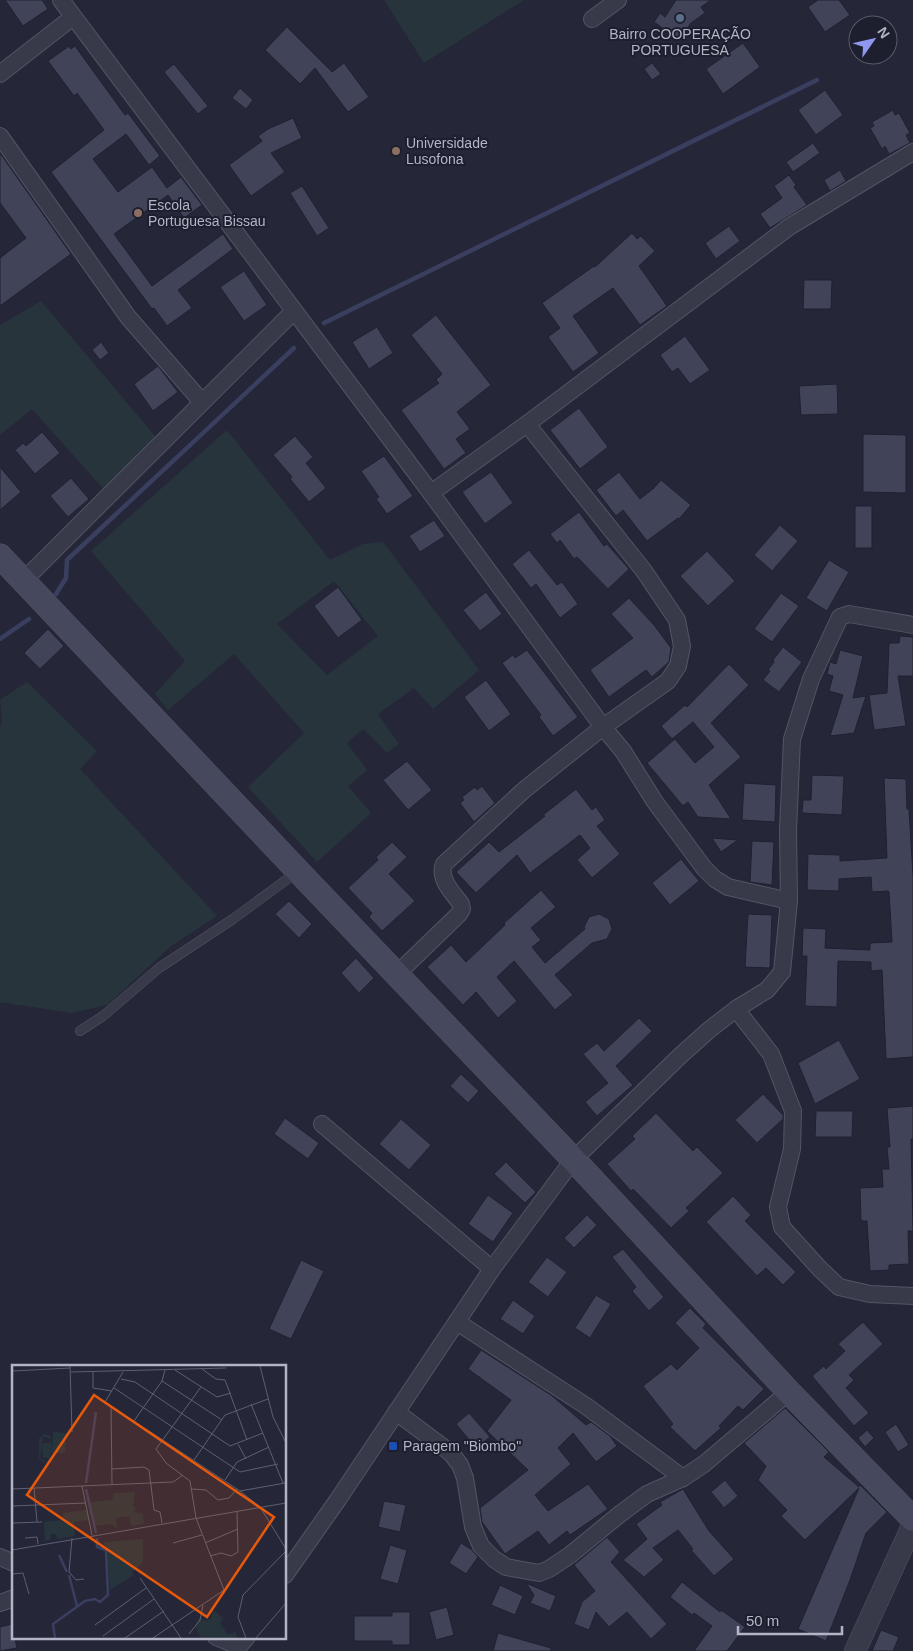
<svg xmlns="http://www.w3.org/2000/svg" width="913" height="1651" viewBox="0 0 913 1651" font-family="Arial,sans-serif">
	<rect width="100%" height="100%" fill="#252739"/>
	<!-- green -->
	<g fill="#27343c" fill-rule="evenodd">
		<path d="M384 0H524L424 63Z"/>
		<path d="M41 301 160 442 108 494 32 409 0 435V325Z"/>
		<path d="M227 430 330 560 363 544 383 542 479 670 433 709 414 688 378 714 399 744 387 753 363 729 347 743 367 770 348 786 371 813 317 862 248 787 304 733 234 654 168 710 155 694 185 661 91 551ZM334 581 378 636 327 675 277 624Z"/>
		<path d="M27 682 97 751 80 769 217 916 171 946 107 1005 72 1013 0 1002V728L2 721 0 700Z"/>
	</g>
	<g fill="none" stroke-linecap="round" stroke-linejoin="round">
		<!-- stream -->
		<g stroke="#3a3e5f" stroke-width="4.5">
			<path d="M324 323 817 80"/>
			<path d="M56 594 66 578 67 560 294 348"/>
			<path d="M0 639 29 619"/>
		</g>
	</g>
	<!-- building -->
	<g fill="#414459" stroke="#1f2131">
		<path d="M5 0H42L48 9 23 26Z"/>
		<path d="M676 0H711L701 7 705 13 691 23 679 40 654 22 660 13 665 17Z"/>
		<path d="M818 0H839L850 15 825 32 808 7Z"/>
		<path d="M287 27 332 72 344 63 369 97 348 112 315 68 300 84 265 50Z"/>
		<path d="M743 43 760 67 723 94 706 69Z"/>
		<path d="M69 46 71 49 75 46 125 115 128 113 160 156 149 165 126 134 93 159 118 192 152 167 167 188 181 177 202 205 184 218 168 195 114 234 152 286 223 234 233 249 178 290 192 308 167 326 154 308 152 309 51 172 104 130 77 93 74 96 48 61Z"/>
		<path d="M652 63 661 74 652 80 644 69Z"/>
		<path d="M174 64 208 106 198 114 164 72Z"/>
		<path d="M240 88 253 100 246 109 232 98Z"/>
		<path d="M825 90 843 115 816 135 798 110Z"/>
		<path d="M893 110 895 115 899 113 910 133 906 135 910 143 889 154 885 146 882 149 870 128 874 126 872 122Z"/>
		<path d="M293 118 302 138 271 153 285 172 251 196 229 165 262 141 258 136 268 129Z"/>
		<path d="M813 143 820 153 793 172 786 162Z"/>
		<path d="M0 153 71 254 0 306V258L26 238 0 203Z"/>
		<path d="M840 170 846 181 830 191 824 180Z"/>
		<path d="M789 175 796 185 794 187 807 205 770 228 760 214 782 198 774 186Z"/>
		<path d="M302 186 329 228 317 236 290 193Z"/>
		<path d="M729 226 740 241 716 259 705 243Z"/>
		<path d="M632 233 637 239 641 236 655 251 639 266 667 306 640 325 613 288 573 316 599 353 573 372 548 337 560 328 542 303 594 266 595 267Z"/>
		<path d="M244 271 267 305 244 321 220 287Z"/>
		<path d="M804 280H832L831 309H803Z"/>
		<path d="M436 315 491 385 457 412 470 429 456 439 466 453 444 469 401 410 439 383 436 380 442 374 411 335Z"/>
		<path d="M377 327 393 353 369 369 352 342Z"/>
		<path d="M685 336 710 370 690 384 678 368 672 372 660 355Z"/>
		<path d="M101 342 109 353 100 360 92 350Z"/>
		<path d="M158 366 178 392 153 411 134 384Z"/>
		<path d="M837 384 838 414 801 415 799 386Z"/>
		<path d="M579 408 608 447 580 469 550 430Z"/>
		<path d="M42 432 60 453 35 474 15 450 23 443 26 446Z"/>
		<path d="M863 434 906 435V493L863 492Z"/>
		<path d="M295 436 313 457 306 463 326 488 309 502 290 479 292 477 273 455Z"/>
		<path d="M384 456 413 496 387 514 376 499 379 497 361 471Z"/>
		<path d="M0 467 21 492 0 510Z"/>
		<path d="M491 472 513 503 485 524 462 492Z"/>
		<path d="M619 472 640 499 654 488 661 480 691 505 679 519 678 518 647 541 623 510 616 516 596 490Z"/>
		<path d="M71 478 89 499 68 517 50 496Z"/>
		<rect x="855" y="506" width="17" height="42"/>
		<path d="M579 512 604 546 607 544 629 569 608 589 577 557 574 559 560 540 557 543 550 534Z"/>
		<path d="M434 520 445 536 420 552 409 536Z"/>
		<path d="M780 525 798 541 772 571 754 555Z"/>
		<path d="M529 550 557 585 562 582 578 604 560 618 536 584 531 588 512 564Z"/>
		<path d="M707 551 735 581 708 606 680 576Z"/>
		<path d="M829 560 849 572 827 611 806 598Z"/>
		<path d="M338 587 362 620 338 638 314 606Z"/>
		<path d="M486 592 502 614 480 631 463 610Z"/>
		<path d="M781 593 799 606 772 642 754 629Z"/>
		<path d="M629 598 654 625 671 648 669 662 652 677 646 670 609 697 590 670 633 638 611 614Z"/>
		<path d="M48 629 64 646 40 669 24 653Z"/>
		<path d="M900 636 913 637V676H898L906 726 874 730 869 695 887 693 889 643H899Z"/>
		<path d="M783 647 802 662 779 692 763 680 770 671 768 670 774 662 773 660Z"/>
		<path d="M527 650 578 717 553 736 539 717 541 715 502 663 513 655 515 658Z"/>
		<path d="M840 650 863 656 853 698 866 696 854 733 830 736 843 695 829 691 833 676 827 674 830 662 836 664Z"/>
		<path d="M729 664 749 685 711 723 741 757 709 785 731 819 698 817 688 802 683 806 647 763 675 739 695 763 714 747 693 722 672 739 661 726 685 705 687 707Z"/>
		<path d="M486 680 511 714 489 731 464 697Z"/>
		<path d="M407 761 432 790 408 810 383 780Z"/>
		<path d="M812 775 844 776 842 815 802 813 803 800H811Z"/>
		<path d="M884 778 906 779 907 809H909L913 876V1057L886 1059 882 970 871 971V962L838 961 837 1007 805 1006 807 956H802L803 928 826 929 825 948 870 950V943L892 942 889 892 888 891 872 892 871 877 839 879V891L807 890 808 854 840 855V861L887 858Z"/>
		<path d="M744 783 776 785 775 822 742 820Z"/>
		<path d="M482 786 495 803 474 822 460 803 464 800 462 797 475 787 477 790Z"/>
		<path d="M576 789 592 810 596 807 605 820 597 826 620 854 592 878 577 860 590 848 580 835 530 873 517 855 476 893 456 872 489 842 499 852 545 816 543 815Z"/>
		<path d="M712 838 738 840 721 852Z"/>
		<path d="M752 841 774 842 772 885 750 882Z"/>
		<path d="M392 842 407 857 389 874 415 901 382 931 369 917 372 913 348 888 378 860 376 857Z"/>
		<path d="M681 859 699 881 670 905 652 883Z"/>
		<path d="M541 890 556 907 531 928 541 940 532 947 545 963 585 929 584 927 589 917 599 914 609 919 612 929 607 939 592 943 555 975 573 995 555 1010 514 961 497 977 517 1001 498 1018 476 992 463 1005 427 967 451 945 466 962 505 925 504 923Z"/>
		<path d="M289 901 312 924 299 938 275 914Z"/>
		<path d="M748 914 772 915 770 968 745 967Z"/>
		<path d="M356 958 374 978 359 993 341 973Z"/>
		<path d="M639 1018 652 1031 616 1066 633 1085 597 1116 585 1102 608 1083 583 1054 597 1043 604 1051Z"/>
		<path d="M839 1040 860 1079 815 1104 798 1063Z"/>
		<path d="M461 1074 479 1091 468 1103 450 1086Z"/>
		<path d="M763 1094 783 1115V1119L757 1143 735 1120Z"/>
		<path d="M913 1106V1139H911L913 1231H908L909 1264 889 1265V1270L870 1271 867 1221H861L860 1188 883 1187 882 1169H889L887 1147H890L887 1108Z"/>
		<path d="M816 1111H853L852 1137H815Z"/>
		<path d="M656 1113 693 1151 697 1147 723 1173 686 1208 689 1211 671 1228 633 1189 631 1191 607 1164 635 1139 632 1136Z"/>
		<path d="M285 1118 319 1143 308 1159 274 1134Z"/>
		<path d="M401 1119 431 1145 409 1170 379 1144Z"/>
		<path d="M506 1162 536 1192 525 1203 494 1174Z"/>
		<path d="M488 1195 513 1213 493 1242 468 1224Z"/>
		<path d="M733 1196 751 1215 745 1221 796 1272 783 1285 766 1268 757 1276 706 1222Z"/>
		<path d="M587 1215 597 1225 574 1248 564 1238Z"/>
		<path d="M623 1249 664 1297 649 1311 632 1291 636 1287 612 1257Z"/>
		<path d="M547 1257 567 1272 548 1297 528 1282Z"/>
		<path d="M301 1260 324 1271 291 1339 269 1329Z"/>
		<path d="M596 1295 611 1304 590 1338 575 1328Z"/>
		<path d="M513 1300 535 1316 523 1334 500 1319Z"/>
		<path d="M690 1308 706 1324 703 1328 764 1389 743 1410 738 1406 719 1426 721 1428 695 1451 670 1427 673 1424 643 1386 671 1364 677 1370 699 1348 675 1323Z"/>
		<path d="M863 1322 883 1344 849 1375 854 1380 846 1388 869 1413 854 1426 812 1376 824 1366 826 1369 845 1351 838 1344Z"/>
		<path d="M481 1350 551 1395 586 1425 591 1422 610 1436 617 1446 596 1462 573 1433 558 1448 571 1464 535 1495 548 1511 588 1484 608 1509 570 1535 567 1531 549 1545 538 1531 505 1554 482 1522 480 1508 528 1470 487 1431 511 1400 468 1369Z"/>
		<path d="M785 1408 829 1452 824 1457 859 1487 860 1485 887 1512 866 1533 850 1580 826 1641 798 1629 859 1488 805 1540 781 1516 787 1510 758 1480 766 1466 744 1443Z"/>
		<path d="M469 1413 490 1437 476 1448 456 1424Z"/>
		<path d="M896 1424 909 1445 898 1452 885 1432Z"/>
		<path d="M867 1430 874 1438 865 1447 858 1438Z"/>
		<path d="M725 1480 738 1496 724 1508 711 1492Z"/>
		<path d="M683 1489 709 1531 734 1559 714 1576 691 1550 693 1549 678 1530 653 1548 664 1560 644 1577 623 1560 647 1539 636 1524 662 1505 660 1502Z"/>
		<path d="M384 1501 406 1505 400 1532 378 1527Z"/>
		<path d="M607 1537 620 1552 611 1562 667 1624 651 1639 627 1612 609 1627 596 1612 589 1630 574 1624 582 1602 595 1591 574 1565Z"/>
		<path d="M461 1543 472 1550 478 1557 466 1574 449 1563Z"/>
		<path d="M390 1545 407 1550 398 1584 380 1579Z"/>
		<path d="M682 1582 720 1612 721 1610 745 1627 727 1651H694L712 1626 694 1613 692 1615 670 1597Z"/>
		<path d="M526 1583 556 1596 550 1611 530 1603 534 1595Z"/>
		<path d="M500 1585 523 1596 515 1615 491 1605Z"/>
		<path d="M447 1607 454 1635 436 1640 429 1612Z"/>
		<path d="M392 1612H410V1645H392V1641H354V1616H392Z"/>
		<path d="M12 1624 17 1648 0 1651V1627Z"/>
		<path d="M881 1630 899 1637 893 1651H872Z"/>
		<path d="M498 1633 551 1648V1651H493Z"/>
	</g>
	<g fill="none" stroke-linecap="round" stroke-linejoin="round">
		<!-- service casing -->
		<g stroke="#535565" stroke-width="10">
			<path id="service" d="M80 1031 103 1016 159 968 233 919 297 872"/>
		</g>
		<!-- minor casing -->
		<g stroke="#535565" stroke-width="18">
			<g id="minor">
				<path d="M61 0 431 493 603 727 623 751 655 802 704 868 715 879 728 887 789 901"/>
				<path d="M592 19 618 0"/>
				<path d="M0 74 73 17"/>
				<path d="M0 136 128 317 202 402"/>
				<path d="M431 493 527 424 789 227 913 152"/>
				<path d="M23 581 294 311"/>
				<path d="M397 974 459 914 462 909 461 904C452 892 438 878 444 864L524 790 603 727 668 681 678 666 682 646 677 620 644 571 527 424"/>
				<path d="M736 1009 771 1054 793 1111 792 1149 778 1207 782 1227 820 1269 839 1287 870 1294 913 1296"/>
				<path d="M322 1124 492 1269"/>
				<path d="M457 1322 586 1406 683 1478"/>
				<path d="M396 1412 451 1453 460 1465 465 1478 473 1527 481 1546 494 1559 506 1567 539 1573 549 1569 570 1555 620 1514 647 1494 683 1478 704 1464 789 1392"/>
				<path d="M0 1557 14 1563"/>
				<path d="M285 1575 337 1501 492 1269 573 1160 681 1055 709 1030 736 1009 767 990 782 972 789 901 788 830 792 739 811 679 840 617 849 614 913 625"/>
				<path d="M0 1603 14 1598"/>
				<path d="M216 1637 236 1645 241 1644 247 1637"/>
			</g>
		</g>
		<!-- tertiary casing -->
		<g stroke="#535565" stroke-width="22">
			<path id="tertiary" d="M855 1651 913 1524"/>
		</g>
		<!-- secondary casing -->
		<g stroke="#535565" stroke-width="25">
			<path id="secondary" d="M0 556 298 871 588 1175 789 1392 913 1519"/>
		</g>
		<!-- service -->
		<use href="#service" stroke="#383a4a" stroke-width="9"/>
		<!-- minor -->
		<use href="#minor" stroke="#383a4a" stroke-width="16"/>
		<!-- tertiary -->
		<use href="#tertiary" stroke="#383a4a" stroke-width="21"/>
		<!-- secondary -->
		<use href="#secondary" stroke="#46485d" stroke-width="24"/>
	</g>
	<!-- markers -->
	<circle fill="#5c6f8a" stroke="#1d1f2f" stroke-width="2" cx="680" cy="18" r="5"/>
	<g fill="#8d6e63" stroke="#1d1f2f" stroke-width="2">
		<circle cx="396" cy="151" r="5"/>
		<circle cx="138" cy="213" r="5"/>
	</g>
	<rect fill="#1a4fb4" stroke="#1d1f2f" stroke-width="2" x="388" y="1441" width="10" height="10" rx="2.5"/>
	<g text-anchor="middle" dominant-baseline="central" stroke-width="4" stroke-linejoin="round" paint-order="stroke">
		<!-- poi labels -->
		<g font-size="14" fill="#b3b5c6" stroke="#1d1f2f" text-anchor="start">
			<text x="680" y="34" text-anchor="middle">Bairro COOPERAÇÃO<tspan x="680" dy="16">PORTUGUESA</tspan></text>
			<text x="406" y="143">Universidade<tspan x="406" dy="16">Lusofona</tspan></text>
			<text x="148" y="205">Escola<tspan x="148" dy="16">Portuguesa Bissau</tspan></text>
			<text x="403" y="1446">Paragem "Biombo"</text>
		</g>
	</g>
	<!-- overview -->
	<g transform="translate(12 1365)">
		<rect width="274" height="274" fill="#252739"/>
		<path d="M41 67 54 68 53 88H40L39 95 31 98 27 93V74L32 69 38 71 40 84ZM31 71 38 74V78H30L31 93H38V80L39 92 34 97 28 93ZM123 127 121 141 125 143 121 147 131 149 132 159 119 161 117 151 104 153 105 164 100 159 82 161 78 137 100 135 102 128ZM75 145 77 155 62 157 63 171 45 174 44 169H39L38 175 33 176 32 157 50 155 51 148ZM131 174V197L120 207 122 210 98 225 95 185 91 177ZM201 245 211 253 208 259 213 266 216 270 223 267 226 273H189L183 261 187 253 195 256 199 253Z" fill="#27343c" fill-rule="evenodd"/>
		<path fill="none" stroke="#3a3e5f" stroke-width="2.5" d="M74 118 84 47M74 124 84 168M47 190 55 207M57 210 65 241M43 273 41 259 73 236 83 234 88 237 96 230 94 185 85 182V173"/>
		<path fill="none" stroke="#5e6071" stroke-width="1" d="M58 1 60 67M248 1 261 52 274 78M190 4 204 14 213 15 235 75M163 5 205 32 219 28M0 6 58 3M59 7 214 3M81 7V23L100 26M111 7 93 37 228 126 248 142 274 184M109 14 123 17 218 81 251 68M150 16 210 55M102 23 228 107 266 99M239 39 271 118M99 41 100 119M122 56 150 16 153 5M226 79 234 94M182 95 213 50 256 34M100 104 132 102 137 105 142 145 148 147 150 158M213 115 225 97 257 82M70 121 80 170M22 123 25 157M0 124 161 117 171 110M179 124 194 125 206 135 217 133 225 124M228 126 273 118M0 141 74 138M0 158 30 157M13 173 25 172 26 179M60 173 57 207 64 215 72 214M161 178 190 170M193 178 226 164M0 185 274 138M198 191 209 188 219 191 226 187 225 146M0 192V246M0 209 11 208 17 229M128 213 169 273M83 260 134 223M177 269 188 255 191 240M91 271 142 234M113 273 152 246M141 273 212 225 184 153 178 116 154 98 144 84 189 22M234 273 226 252 231 230 274 186M244 273 274 238"/>
		<path fill="#e8590c" fill-opacity="0.15" stroke="#e8590c" stroke-width="2.5" d="M82 30 262 152 195 252 15 130Z"/>
		<rect width="274" height="274" fill="none" stroke="#b3b5c6" stroke-width="2.5"/>
	</g>
	<!-- north arrow -->
	<g transform="translate(873 40) rotate(56)"><circle r="24" fill="#1d1f2f" stroke="#595b6b"/>
	<path d="M0-4L9 19L0 12L-9 19Z" fill="#8f97ef"/>
	<text y="-8" font-size="14" font-weight="bold" text-anchor="middle" fill="#b3b5c6">N</text>
	</g>
	<!-- scale -->
	<path d="M738 1626v8h104v-8" fill="none" stroke="#b3b5c6" stroke-width="2.5"/>
	<text x="746" y="1626" font-size="15" fill="#b3b5c6" stroke="#1d1f2f" stroke-width="4" paint-order="stroke">50 m</text>
</svg>
